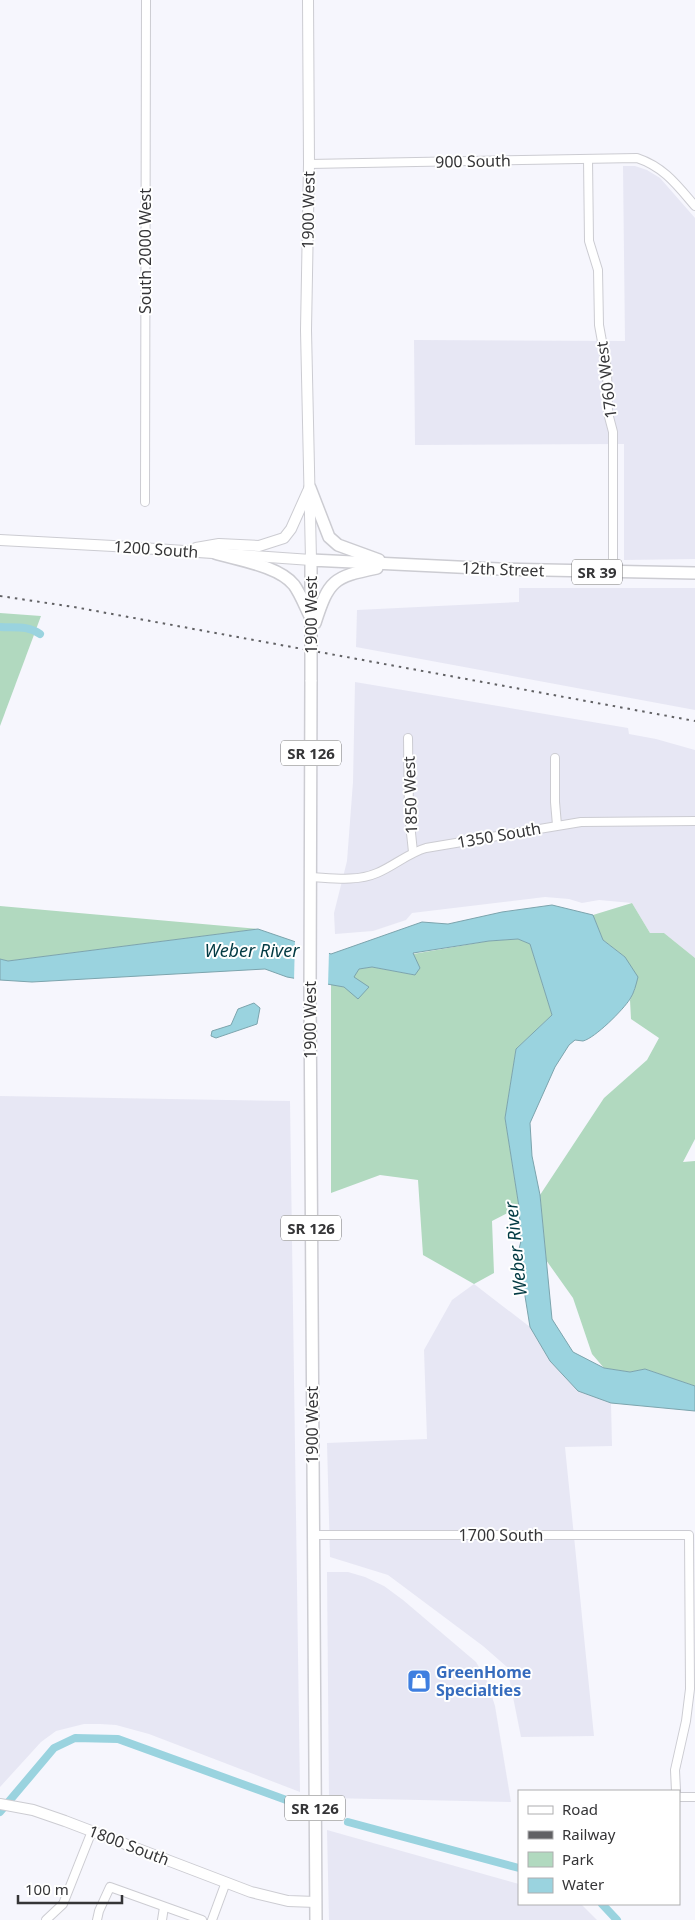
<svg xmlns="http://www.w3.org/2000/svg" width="695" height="1920" viewBox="0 0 695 1920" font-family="'Noto Sans',sans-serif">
	<rect width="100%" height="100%" fill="#f6f6fd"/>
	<!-- built -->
	<g fill="#e7e7f4">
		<path d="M623 166H635L647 170 660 178 695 218V559L624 560V444L415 445 414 340 625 341Z"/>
		<path d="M519 588H695V710L356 647 357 610 519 602Z"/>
		<path d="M355 682 628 728 629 734 656 739 695 750V958L664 933H650L632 903 599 900 582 903 569 899 545 897 412 913 406 920 373 931 335 934 334 913 347 861 353 782Z"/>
		<path d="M0 1096 290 1101 300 1792 149 1734 116 1725 100 1724H84L56 1731 41 1742 0 1787Z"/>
		<path d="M474 1284 530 1327 550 1361 578 1391 611 1403 612 1446 565 1447 594 1736 521 1737 507 1667 483 1646 388 1575 330 1557 327 1443 427 1439 424 1350 452 1300Z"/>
		<path d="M327 1572H348L365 1577 384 1586 403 1600 476 1662 487 1681 495 1706 511 1802 329 1798Z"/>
		<path d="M327 1830 519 1884V1904H581L597 1920H329Z"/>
	</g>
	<!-- green -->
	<g fill="#b1d9bf">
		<path d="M0 613 41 616 0 726Z"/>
		<path d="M632 903 650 933H664L695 958V1139L683 1162 695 1161V1386L645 1369 630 1372 604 1368 592 1354 573 1298 546 1260 540 1195 604 1098 647 1060 659 1038 631 1019 630 1000 635 989 625 957 603 940 593 915Z"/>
		<path d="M0 906 258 929 8 961 0 959Z"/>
		<path d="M518 939 530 944 552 1015 516 1049 505 1118 519 1207 492 1221 494 1273 474 1284 423 1255 418 1180 380 1175 331 1193V984L344 987 359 969 372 967 415 975 413 954 489 941Z"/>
	</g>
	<!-- water -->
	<g fill="#9ad3df" stroke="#7ca4ad">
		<path d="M552 905 593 915 603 940 625 957 638 977C636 985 634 993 630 999 623 1010 595 1038 583 1041 580 1041 578 1040 575 1040L569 1045 555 1067 530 1123 532 1156 540 1195 552 1319 573 1352 604 1368 630 1372 645 1369 695 1386V1411L611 1403 578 1391 550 1361 530 1327 518 1253 521 1241 519 1207 505 1118 516 1049 552 1015 530 944 518 939 489 941 413 953 420 968 415 975 372 967 359 969 354 977 369 987 358 999 344 987 287 977 265 969 32 982 0 980V959L8 961 258 929 331 954 422 922 448 924 502 912Z"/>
		<path d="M254 1003 260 1008 257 1024 216 1038 211 1036 212 1031 231 1025 238 1009Z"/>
	</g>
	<!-- pier -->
	<path fill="#f6f6fd" d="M295 939 329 951 328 986 294 981Z"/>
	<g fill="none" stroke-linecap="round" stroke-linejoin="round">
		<!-- canal -->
		<g stroke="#9ad3df" stroke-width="8">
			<path d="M0 627C14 628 28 625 40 634"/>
			<path d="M0 1812 54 1748 75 1738 118 1739 289 1801"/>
			<path d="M348 1822 519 1868"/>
			<path d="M602 1904 617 1920"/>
		</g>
		<!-- street casing -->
		<g stroke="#ccccd2" stroke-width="10">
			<g id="street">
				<path d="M588 159 589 241 598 270 599 325 607 369 608 413 613 432V573"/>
				<path d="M309 164 637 158C664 167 677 185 695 206"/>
				<path d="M145 502 146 0"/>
				<path d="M408 738 409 814 413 852"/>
				<path d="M555 758V802L557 825"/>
				<path d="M310 877C332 878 356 882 377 873 394 866 408 853 426 848L581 822 695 821"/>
				<path d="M313 1535H689L690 1689 686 1721 675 1770 676 1791"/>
				<path d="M679 1797H695"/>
				<path d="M46 1920 63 1904 92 1831"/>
				<path d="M97 1920 99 1911 110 1887 202 1920"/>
				<path d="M162 1920 164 1907"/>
				<path d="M212 1920 226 1882"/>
			</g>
		</g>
		<!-- secondary casing -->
		<g stroke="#ccccd2" stroke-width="12">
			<g id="secondary">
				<path d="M0 540 113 546 311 560 306 330 309 164 308 0"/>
				<path d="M196 548 219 544 259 546 284 538 291 529 308 491"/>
				<path d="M0 1804 33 1810 65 1821 251 1892 288 1901 316 1902"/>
			</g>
		</g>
		<!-- primary casing -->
		<g stroke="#ccccd2" stroke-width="14">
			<g id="primary">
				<path d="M310 488 329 537 338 545 379 560"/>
				<path d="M215 553C238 560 279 566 294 585 300 593 305 606 310 616"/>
				<path d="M315 623C329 580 333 577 377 568"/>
				<path d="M311 634V560L499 569 695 573"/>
				<path d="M311 680 310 995 316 1920"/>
			</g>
		</g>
		<!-- street -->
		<use href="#street" stroke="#fff" stroke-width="8"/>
		<!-- secondary -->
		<use href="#secondary" stroke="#fff" stroke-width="10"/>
		<!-- primary -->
		<use href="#primary" stroke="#fff" stroke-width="11"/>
		<!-- rail -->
		<path stroke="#616164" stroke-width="2" stroke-dasharray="2.5 5" stroke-linecap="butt" d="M0 596 74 607 695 721"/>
		<!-- primary-bridge casing -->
		<g stroke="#ccccd2" stroke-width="14" stroke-linecap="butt">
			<path id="primary-bridge" d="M311 680V634"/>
		</g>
		<!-- primary-bridge -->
		<use href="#primary-bridge" stroke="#fff" stroke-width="11"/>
	</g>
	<!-- icons -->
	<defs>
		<g id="shop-square" transform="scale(1.25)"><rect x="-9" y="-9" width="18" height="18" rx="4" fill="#3f7fe0" stroke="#fff"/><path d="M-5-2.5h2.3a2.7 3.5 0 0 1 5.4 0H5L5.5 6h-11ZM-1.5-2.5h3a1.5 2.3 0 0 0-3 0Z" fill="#fff"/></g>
	</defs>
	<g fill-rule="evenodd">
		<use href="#shop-square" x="419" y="1681"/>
	</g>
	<g text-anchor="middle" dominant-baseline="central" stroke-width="4" stroke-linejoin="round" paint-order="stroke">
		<!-- shield labels -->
		<g fill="#fff" stroke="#727273" stroke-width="1">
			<rect x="572" y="559.5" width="50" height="25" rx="4"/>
			<rect x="281" y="740.5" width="60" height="25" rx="4"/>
			<rect x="281" y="1215.5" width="60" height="25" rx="4"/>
			<rect x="285" y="1795.5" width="60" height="25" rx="4"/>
		</g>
		<g font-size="15" font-weight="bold" fill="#353537">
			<text x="597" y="572">SR 39</text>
			<text x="311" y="753">SR 126</text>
			<text x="311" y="1228">SR 126</text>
			<text x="315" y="1808">SR 126</text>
		</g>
		<!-- street labels -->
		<g font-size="16" fill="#353537" stroke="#fff">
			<text transform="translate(473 161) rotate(-1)">900 South</text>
			<text transform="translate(308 210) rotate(-89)">1900 West</text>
			<text transform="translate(145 251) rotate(-90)">South 2000 West</text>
			<text transform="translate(606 380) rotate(-97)">1760 West</text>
			<text transform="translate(156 549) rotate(4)">1200 South</text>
			<text transform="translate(503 569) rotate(2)">12th Street</text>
			<text transform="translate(311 615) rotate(-90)">1900 West</text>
			<text transform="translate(410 795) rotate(-92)">1850 West</text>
			<text transform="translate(499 835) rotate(-10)">1350 South</text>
			<text transform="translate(310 1020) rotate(-90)">1900 West</text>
			<text transform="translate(312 1425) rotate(-90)">1900 West</text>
			<text x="501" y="1535">1700 South</text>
			<text transform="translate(129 1845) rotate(21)">1800 South</text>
		</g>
		<!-- shop labels -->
		<g font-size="16" font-weight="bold" fill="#366cbe" stroke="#fff" text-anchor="start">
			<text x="436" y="1672">GreenHome<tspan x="436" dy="18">Specialties</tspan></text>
		</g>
		<!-- water labels -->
		<g font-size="18" font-style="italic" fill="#023a43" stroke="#fff">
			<text x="252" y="950">Weber River</text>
			<text transform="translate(515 1249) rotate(-96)">Weber River</text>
		</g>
	</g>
	<!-- legend -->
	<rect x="518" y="1790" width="162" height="115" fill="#ffffff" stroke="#aeaeaf"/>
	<rect x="528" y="1806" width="25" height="8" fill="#ffffff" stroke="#aeaeaf"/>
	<text x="562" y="1815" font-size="15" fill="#353537">Road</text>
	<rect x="528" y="1831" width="25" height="8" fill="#616164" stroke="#aeaeaf"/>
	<text x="562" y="1840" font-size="15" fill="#353537">Railway</text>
	<rect x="528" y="1852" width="25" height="15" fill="#b1d9bf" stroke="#aeaeaf"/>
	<text x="562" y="1865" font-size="15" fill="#353537">Park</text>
	<rect x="528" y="1878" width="25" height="15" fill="#9ad3df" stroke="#aeaeaf"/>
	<text x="562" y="1890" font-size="15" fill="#353537">Water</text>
	<!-- scale -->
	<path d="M18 1895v8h104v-8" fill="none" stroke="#353537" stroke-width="2.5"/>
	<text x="25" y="1895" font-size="15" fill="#353537" stroke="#ffffff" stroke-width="4" paint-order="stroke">100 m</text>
</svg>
